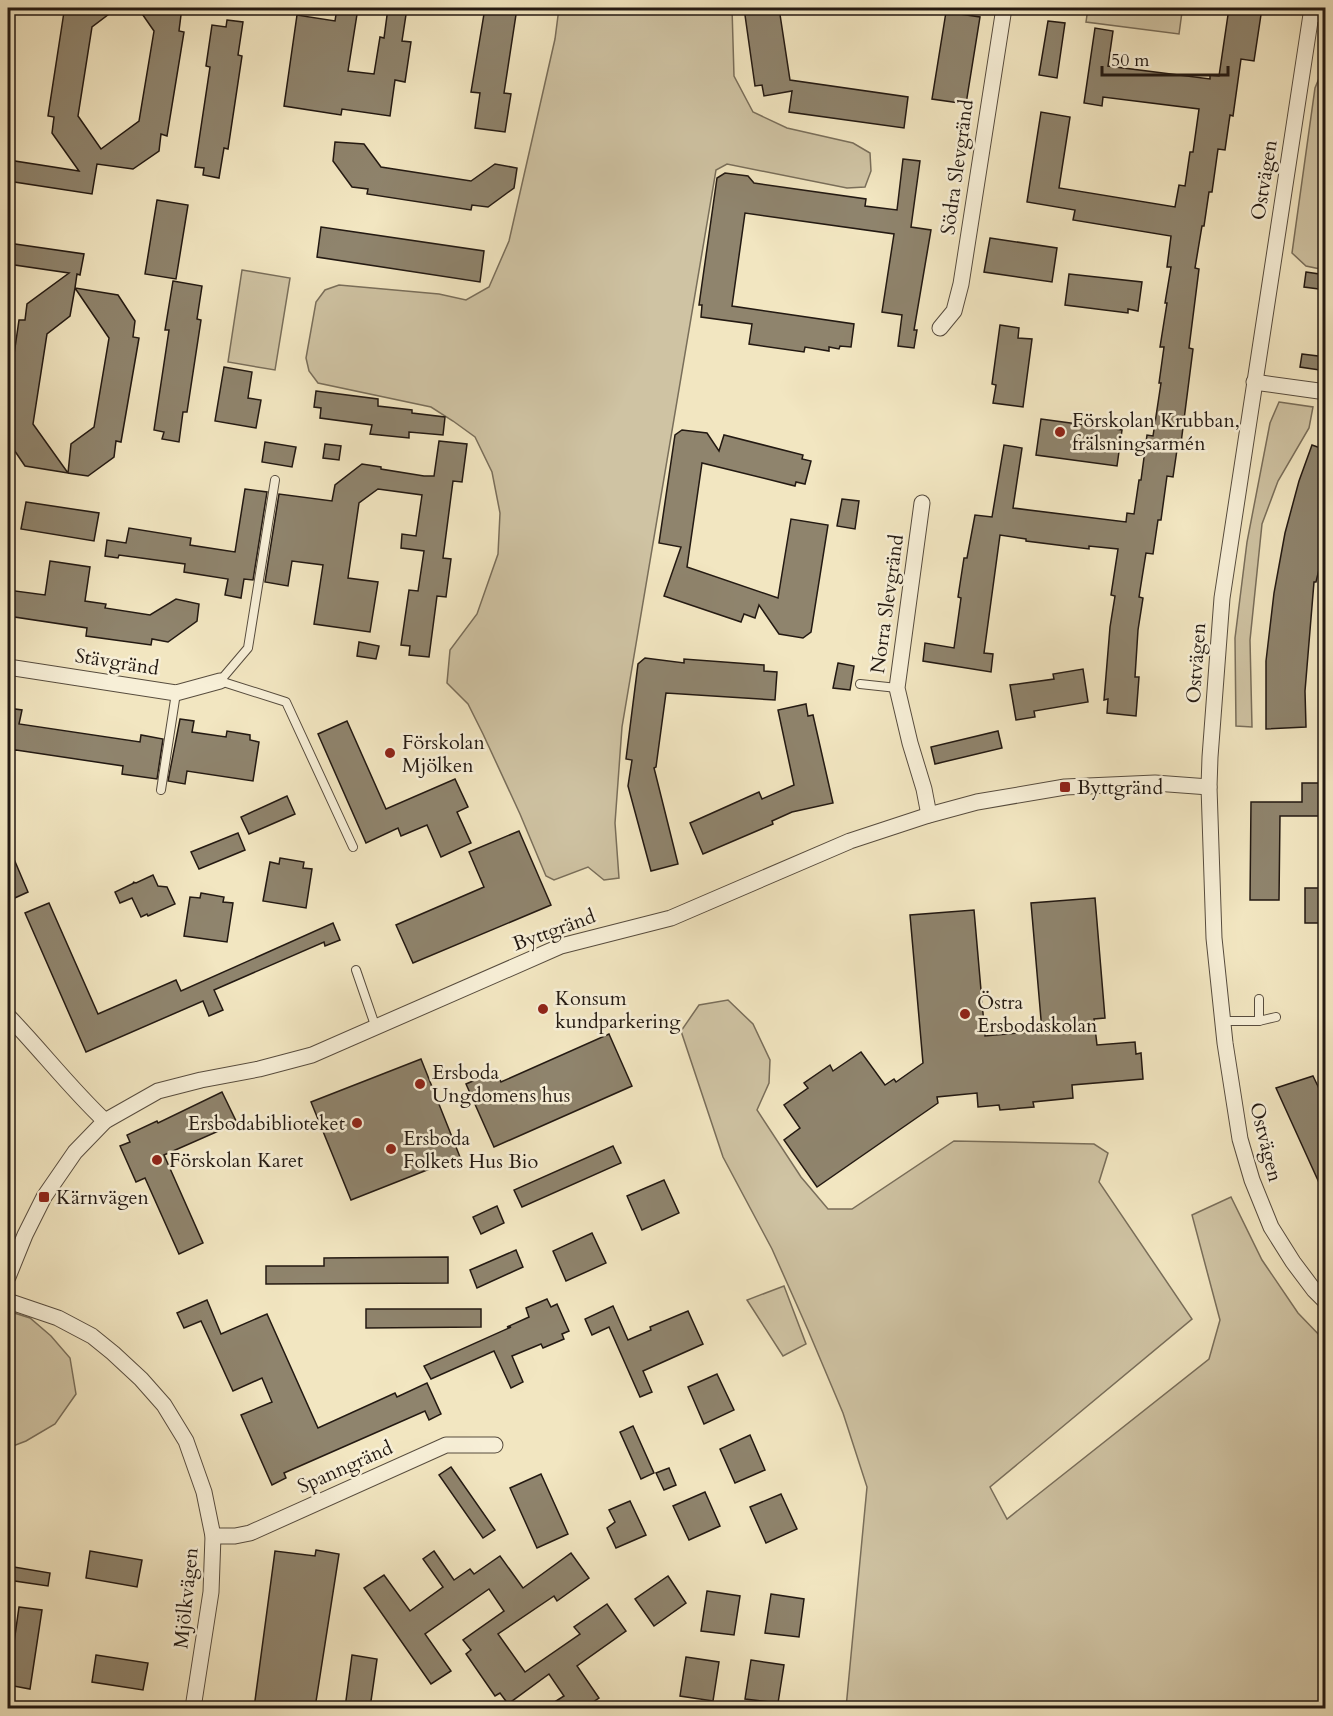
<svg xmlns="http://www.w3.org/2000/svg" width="1333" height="1716" viewBox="0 0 1333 1716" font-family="Cardo,serif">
	<rect width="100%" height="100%" fill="#f2e6c1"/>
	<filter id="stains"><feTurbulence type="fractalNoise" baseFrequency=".00333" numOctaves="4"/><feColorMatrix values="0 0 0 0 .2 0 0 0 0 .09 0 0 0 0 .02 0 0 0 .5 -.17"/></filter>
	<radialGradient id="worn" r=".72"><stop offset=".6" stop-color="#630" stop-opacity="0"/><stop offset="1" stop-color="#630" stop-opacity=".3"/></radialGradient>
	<!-- green -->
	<g fill="#cfc3a3" stroke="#796e5a" stroke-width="1.5">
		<path d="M559 8H732L734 76 753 112 787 128 853 143 870 153 871 171 865 187 847 188 727 164 716 170 622 727 615 823 619 878 604 880 588 867 554 880 546 876 520 814 483 734 468 704 447 683 450 650 477 614 498 554 500 513 492 472 475 437 453 421 431 407 318 383 309 371 306 358 316 302 325 290 339 285 439 294 466 300 489 287 509 241 555 39Z"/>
		<path d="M1088 8H1150L1182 12 1179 34 1086 22Z"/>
		<path d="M1325 64V270L1306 266 1292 253 1315 88Z"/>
		<path d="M242 270 290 278 275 370 228 362Z"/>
		<path d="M1279 402 1313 407 1309 428 1278 481 1262 524 1250 640 1252 727 1236 726 1235 638 1247 542 1270 423Z"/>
		<path d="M728 1000 753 1024 770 1060 769 1083 757 1110 801 1177 828 1209H852L954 1141 1094 1144 1108 1153 1099 1182 1192 1319 990 1487 1007 1519 1209 1359 1220 1320 1192 1215 1231 1197 1262 1260 1298 1313 1325 1341V1708H846L867 1487 843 1413 808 1330 772 1249 723 1157 681 1031 699 1005Z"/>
		<path d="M784 1286 806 1344 783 1356 747 1300Z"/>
		<path d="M8 1311 30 1318 51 1336 70 1358 76 1394 55 1424 26 1441 8 1448Z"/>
	</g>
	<!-- building -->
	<g fill="#8f846d" stroke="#231912" stroke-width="1.5">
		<path d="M71 8H117L92 27 78 116 101 149 139 121 154 31 138 8H176L181 15 179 31 184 32 167 136 161 134 159 151 133 169 97 164 92 194 8 181V160L79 171 52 133 54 117 48 116 64 12 70 13Z"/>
		<path d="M337 8H358L348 71 374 74 380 37 384 38 388 8H407L402 41 411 42 405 82 395 80 390 116 342 109 341 115 284 106 297 15 335 21Z"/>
		<path d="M485 8H517L504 93 511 94 505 132 475 128 480 93 471 92Z"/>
		<path d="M744 8H779L790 80 908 97 904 128 789 112 792 91 764 96 762 85 755 86Z"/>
		<path d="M1229 8H1262L1254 61 1241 59 1233 116 1230 115 1225 150 1218 149 1212 192H1209L1204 226H1202L1195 268 1199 269 1189 348 1193 349 1181 443H1178L1173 477 1167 476 1161 520H1158L1153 554 1146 553 1139 597 1143 598 1138 630 1135 677H1139L1136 716 1107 713 1108 699 1104 700 1110 627 1115 596 1111 595 1118 549 1089 546V549L1026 541V539L1000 535 984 653 993 654 991 672 923 661 925 643 954 648 961 598 958 597 964 558H967L975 515 992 517 1004 445 1022 448 1013 508 1126 522 1127 513 1134 514 1139 480H1141L1147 435 1153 436 1161 383H1159L1164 347H1160L1167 303H1165L1171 267H1167L1171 236 1073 220 1075 210 1027 202 1041 112 1070 117 1059 188 1175 207 1179 185 1185 186 1190 152H1193L1199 109 1103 97 1102 106 1084 103 1095 28 1113 31 1108 66 1210 79V75L1219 76Z"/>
		<path d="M946 12 980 17 966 104 932 99Z"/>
		<path d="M227 20 243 22 238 55 242 56 228 149 224 148 219 178 203 175 204 168 195 167 210 67 206 66 212 25 226 27Z"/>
		<path d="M1048 21 1065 23 1057 78 1039 75Z"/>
		<path d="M335 142 364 144 381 167 471 181 495 164 517 168 514 188 488 207 472 205 471 210 367 194 368 189 352 187 333 161Z"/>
		<path d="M903 159 920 161 911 227 931 230 914 330H917L914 348 898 346 902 315 882 312 894 234 745 213 732 306 854 324 851 347 840 346 839 349 829 347V351L805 347 804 352 749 344 752 324 701 317 702 305H699L717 178 725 173 748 176 754 183 866 199 865 206 897 210Z"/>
		<path d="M157 200 188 205 176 279 145 274Z"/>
		<path d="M321 227 484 251 480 282 317 257Z"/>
		<path d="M990 238 1057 248 1052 282 984 272Z"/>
		<path d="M8 243 84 254 80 275 77 274 75 288 118 295 135 321 133 337 139 338 121 442 116 441 114 457 88 476 68 473 71 444 94 427 109 338 75 288 70 316 47 334 33 424 68 473 25 466 8 441V396L19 320H25L27 304 69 273 8 264Z"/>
		<path d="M1306 272 1326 275V290L1304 287Z"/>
		<path d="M1069 274 1142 282 1138 311 1128 309V313L1065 305Z"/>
		<path d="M173 281 202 286 197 319 201 320 187 412H183L179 442 162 439 164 432 154 430 169 330H165Z"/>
		<path d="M1000 325 1019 328 1018 338 1032 339 1023 407 993 403 996 385 992 384Z"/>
		<path d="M1302 354 1326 357V371L1300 367Z"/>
		<path d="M224 367 252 372 248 398 261 400 256 428 215 421Z"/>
		<path d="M316 391 378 399V406L412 410V413L445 417 443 435 409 432V438L370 434 372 425 320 418 321 408 314 407Z"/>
		<path d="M1041 419 1122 430 1117 466 1036 455Z"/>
		<path d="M682 430 707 433 719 451 724 435 803 455 802 459 811 461 805 484 796 482 795 486 702 463 687 567 778 598 791 519 828 525 811 632 803 638 779 634 759 605 755 618 744 614 741 622 664 596 681 547 659 543 675 435Z"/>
		<path d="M439 441 467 444 462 482 453 481 443 558 451 559 446 597 437 596 429 657 409 655 410 646 401 645 409 590 418 591 424 551 401 548 402 534 416 536 422 495 378 489 359 503 348 578 378 582 370 632 314 624 323 565 292 561 288 586 265 582 279 494 332 501 335 485 362 464 381 467V469L424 476H434Z"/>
		<path d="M265 442 296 447 292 467 262 462Z"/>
		<path d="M325 444 341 446 339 460 323 458Z"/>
		<path d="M1312 445 1326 450V540L1316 582H1314L1305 691 1306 727 1266 729V661L1274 593 1285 533 1299 481Z"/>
		<path d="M245 489 267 492 253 580 244 579 241 598 225 595 228 579 184 572 185 564 119 555 118 558 105 556 107 540 126 543 129 528 191 538 190 545 235 552Z"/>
		<path d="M842 499 859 501 855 529 837 526Z"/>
		<path d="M26 502 99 513 94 541 21 529Z"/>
		<path d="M50 561 90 567 85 601 106 604 105 608 150 615 176 599 199 604 197 621 168 642 152 639 151 645 86 636 87 628 8 616V590L45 595Z"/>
		<path d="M359 642 379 646 376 659 357 656Z"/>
		<path d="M645 658 684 663V659L764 665V671L777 672 775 700 666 693 656 767 654 768 678 864 651 871 628 786 632 760 626 759 638 664Z"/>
		<path d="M838 663 854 666 850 690 833 688Z"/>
		<path d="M1083 669 1088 702 1034 711 1035 717 1016 720 1010 685 1054 679 1053 674Z"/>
		<path d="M806 704 808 716 813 715 833 803 792 812 772 821 773 824 703 854 690 823 759 792 762 799 794 785 778 710Z"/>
		<path d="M8 708 22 710 19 724 140 742 141 735 163 739 157 779 122 774 123 766 16 750 8 751Z"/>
		<path d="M180 719 194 721 192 732 226 737 227 731 250 735V740L259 742 253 781 187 771 185 784 168 781Z"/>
		<path d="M347 721 386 809 455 779 468 807 457 812 471 843 441 857 427 825 401 836 398 828 366 843 318 734Z"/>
		<path d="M998 731 1002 748 935 764 931 747Z"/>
		<path d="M1302 783H1326V816H1280L1279 900H1250L1251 802H1302Z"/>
		<path d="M287 796 295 814 249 834 241 817Z"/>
		<path d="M519 831 551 905 413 963 396 925 484 887 469 852Z"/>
		<path d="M238 833 245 850 199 869 191 852Z"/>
		<path d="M8 845 28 892 8 901Z"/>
		<path d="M280 858 304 862 303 868 312 869 306 908 263 901 270 862 279 864Z"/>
		<path d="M153 875 158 886 167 887 175 904 148 916 147 914 141 917 132 898 120 903 115 892 134 883 133 882 136 883Z"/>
		<rect x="1305" y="888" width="21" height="35"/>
		<path d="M201 893 224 897 223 902 233 903 227 942 184 936 190 897 200 898Z"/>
		<path d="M1095 898 1105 1018 1094 1019 1097 1045 1135 1042 1136 1054 1141 1053 1143 1079 1072 1085 1073 1098 1033 1102 1034 1107 1000 1110 999 1105 978 1107 977 1093 937 1097 938 1103 817 1187 784 1140 800 1128 784 1105 808 1088 804 1083 830 1065 833 1071 861 1052 885 1085 894 1079 896 1082 923 1063 910 915 974 910 985 1036 1042 1031 1031 903Z"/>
		<path d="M49 903 98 1014 176 980 181 991 333 923 340 940 325 946 324 942 214 990 223 1010 209 1016 203 1001 86 1052 25 913Z"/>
		<path d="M609 1034 632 1086 494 1147 466 1084 496 1071 501 1082Z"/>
		<path d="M421 1059 460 1157 351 1200 311 1102Z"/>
		<path d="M1313 1076 1326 1103V1198L1276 1088Z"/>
		<path d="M222 1092 237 1123 164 1155 203 1243 179 1254 145 1178 136 1182 120 1146 130 1142 127 1135 157 1121 158 1123Z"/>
		<path d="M613 1146 621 1163 522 1207 514 1190Z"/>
		<path d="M664 1180 679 1213 642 1230 627 1196Z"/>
		<path d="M497 1206 504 1223 481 1234 473 1217Z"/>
		<path d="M592 1233 606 1263 566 1281 553 1251Z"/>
		<path d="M516 1250 523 1267 477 1288 470 1270Z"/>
		<path d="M448 1257V1283L266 1284V1266H324V1258Z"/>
		<path d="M547 1299 551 1307 557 1304 569 1331 562 1334 564 1339 543 1348 541 1344 512 1356 523 1382 511 1388 494 1351 431 1379 424 1366 511 1327H507L529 1317 526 1308Z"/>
		<path d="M207 1300 221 1334 267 1314 318 1428 395 1393 397 1397 427 1383 441 1414 429 1420 425 1411 284 1473 286 1478 272 1485 241 1415 272 1402 262 1378 233 1391 201 1321 184 1328 177 1313Z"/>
		<path d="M613 1306 628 1340 651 1330 650 1327 688 1311 703 1344 643 1371 652 1392 640 1397 609 1327 592 1335 585 1319Z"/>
		<path d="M366 1309H481V1327L366 1328Z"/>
		<path d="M717 1374 734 1410 704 1424 688 1387Z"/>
		<path d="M633 1426 654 1473 641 1479 620 1432Z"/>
		<path d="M750 1435 765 1470 735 1483 720 1449Z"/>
		<path d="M451 1467 495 1530 483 1538 439 1475Z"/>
		<path d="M669 1468 676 1485 664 1490 656 1473Z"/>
		<path d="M541 1474 568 1534 537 1548 510 1488Z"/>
		<path d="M705 1492 720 1526 689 1540 673 1506Z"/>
		<path d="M781 1494 797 1529 766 1543 750 1507Z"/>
		<path d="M630 1501 646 1535 616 1548 607 1528 615 1522 609 1510Z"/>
		<path d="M316 1550 339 1554 315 1708H254L275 1551 315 1556Z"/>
		<path d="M90 1551 142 1560 137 1587 86 1578Z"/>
		<path d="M434 1551 454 1580 470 1569 474 1574 500 1556 523 1588 571 1553 589 1578 557 1601 554 1596 498 1634 525 1672 580 1634 574 1627 607 1604 626 1631 577 1666 599 1698 584 1708H545L564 1696 549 1674 508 1704 500 1693 495 1696 466 1654 471 1650 463 1640 504 1611 489 1589 425 1634 451 1671 431 1684 364 1588 384 1575 410 1611 443 1587 423 1559Z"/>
		<path d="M8 1566 50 1573 48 1586 8 1580Z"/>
		<path d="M668 1576 686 1603 654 1626 635 1599Z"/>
		<path d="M707 1591 740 1596 734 1635 701 1631Z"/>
		<path d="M771 1594 804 1599 799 1637 765 1633Z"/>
		<path d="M19 1607 42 1610 30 1689 8 1685Z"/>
		<path d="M96 1655 148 1663 143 1690 92 1682Z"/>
		<path d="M352 1655 377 1659 370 1708H345Z"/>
		<path d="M686 1657 719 1662 713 1701 680 1696Z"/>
		<path d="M751 1660 784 1665 778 1703 745 1699Z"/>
	</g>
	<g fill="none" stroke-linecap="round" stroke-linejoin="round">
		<!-- service casing -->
		<g stroke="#574c3e" stroke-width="10">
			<g id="service">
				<path d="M1310 17 1326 19"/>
				<path d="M275 480 248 648 220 681 286 702 353 847"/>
				<path d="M860 684 897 688"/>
				<path d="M161 790 176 693"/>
				<path d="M356 970 376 1028"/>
				<path d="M1259 999V1021"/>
				<path d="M1223 1021H1259L1276 1017"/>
			</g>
		</g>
		<!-- minor casing -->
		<g stroke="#574c3e" stroke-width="17">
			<g id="minor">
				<path d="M1312 8 1222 598 1210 757 1209 787 1214 938 1225 1043 1240 1139 1252 1180 1271 1227 1293 1262 1314 1290 1326 1302"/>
				<path d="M940 328 954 311 961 284 1004 8"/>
				<path d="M1254 382 1326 392"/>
				<path d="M922 503 897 688 910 743 924 789 929 815"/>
				<path d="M8 667 176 693 220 681"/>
				<path d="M8 1016C41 1050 70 1088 105 1121"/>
				<path d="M8 1277 25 1235 44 1197 75 1152 105 1121 158 1091 201 1080 259 1069 312 1055 561 946 671 918 850 841 929 815 977 802 1065 787 1155 783 1209 787"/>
				<path d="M8 1301 58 1318 92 1336 113 1353 141 1379 164 1405 186 1441 204 1492 213 1536 211 1592 193 1708"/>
				<path d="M213 1536H235L250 1533 446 1445H495"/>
			</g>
		</g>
		<!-- service -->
		<use href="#service" stroke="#f7efd7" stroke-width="8"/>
		<!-- minor -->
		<use href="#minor" stroke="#f7efd7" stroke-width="15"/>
	</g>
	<!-- markers -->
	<g fill="#8f2418" stroke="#f7efd7" stroke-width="2">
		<circle cx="1060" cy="432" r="6"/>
		<circle cx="390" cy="753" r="6"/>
		<rect x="1059" y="781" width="12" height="12" rx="3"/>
		<circle cx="543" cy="1009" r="6"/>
		<circle cx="965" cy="1014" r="6"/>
		<circle cx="420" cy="1084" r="6"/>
		<circle cx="357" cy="1123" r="6"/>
		<circle cx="391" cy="1149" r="6"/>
		<circle cx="157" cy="1160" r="6"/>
		<rect x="38" y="1191" width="12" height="12" rx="3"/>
	</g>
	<g text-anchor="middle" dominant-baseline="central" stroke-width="5" stroke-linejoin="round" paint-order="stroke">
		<!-- street labels -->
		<g font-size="20" fill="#231912" stroke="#f7efd7">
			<text transform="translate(957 167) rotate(-82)">Södra Slevgränd</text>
			<text transform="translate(1264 180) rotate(-81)">Ostvägen</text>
			<text transform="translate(887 604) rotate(-82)">Norra Slevgränd</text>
			<text transform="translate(117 662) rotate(9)">Stävgränd</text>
			<text transform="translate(1196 663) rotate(-86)">Ostvägen</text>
			<text transform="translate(554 930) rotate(-20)">Byttgränd</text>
			<text transform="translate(1266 1142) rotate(76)">Ostvägen</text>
			<text transform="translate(345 1467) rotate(-24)">Spanngränd</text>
			<text transform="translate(186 1598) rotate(-84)">Mjölkvägen</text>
		</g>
		<!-- poi labels -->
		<g font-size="20" fill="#231912" stroke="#f7efd7" text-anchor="start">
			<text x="1072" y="420">Förskolan Krubban,<tspan x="1072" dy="23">frälsningsarmén</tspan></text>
			<text x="402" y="742">Förskolan<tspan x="402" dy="23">Mjölken</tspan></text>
			<text x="1077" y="787">Byttgränd</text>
			<text x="555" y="998">Konsum<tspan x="555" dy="23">kundparkering</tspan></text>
			<text x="977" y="1002">Östra<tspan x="977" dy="23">Ersbodaskolan</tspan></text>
			<text x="432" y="1072">Ersboda<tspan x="432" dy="23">Ungdomens hus</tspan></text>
			<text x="345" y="1123" text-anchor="end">Ersbodabiblioteket</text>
			<text x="403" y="1138">Ersboda<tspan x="403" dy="23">Folkets Hus Bio</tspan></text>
			<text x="169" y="1160">Förskolan Karet</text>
			<text x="56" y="1197">Kärnvägen</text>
		</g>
	</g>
	<!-- margin -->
	<rect width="1333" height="1716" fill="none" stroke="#f2e6c1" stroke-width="30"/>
	<rect x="9" y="9" width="1315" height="1698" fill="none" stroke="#231912" stroke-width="3"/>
	<rect x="15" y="15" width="1303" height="1686" fill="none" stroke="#231912" stroke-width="1.5"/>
	<!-- scale -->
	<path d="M1102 66v9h126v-9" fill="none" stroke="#231912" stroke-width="3"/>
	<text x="1111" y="66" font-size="18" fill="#231912" stroke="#f7efd7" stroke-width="4.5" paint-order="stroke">50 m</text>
	<rect width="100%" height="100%" filter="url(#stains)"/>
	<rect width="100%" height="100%" fill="url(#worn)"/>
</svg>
